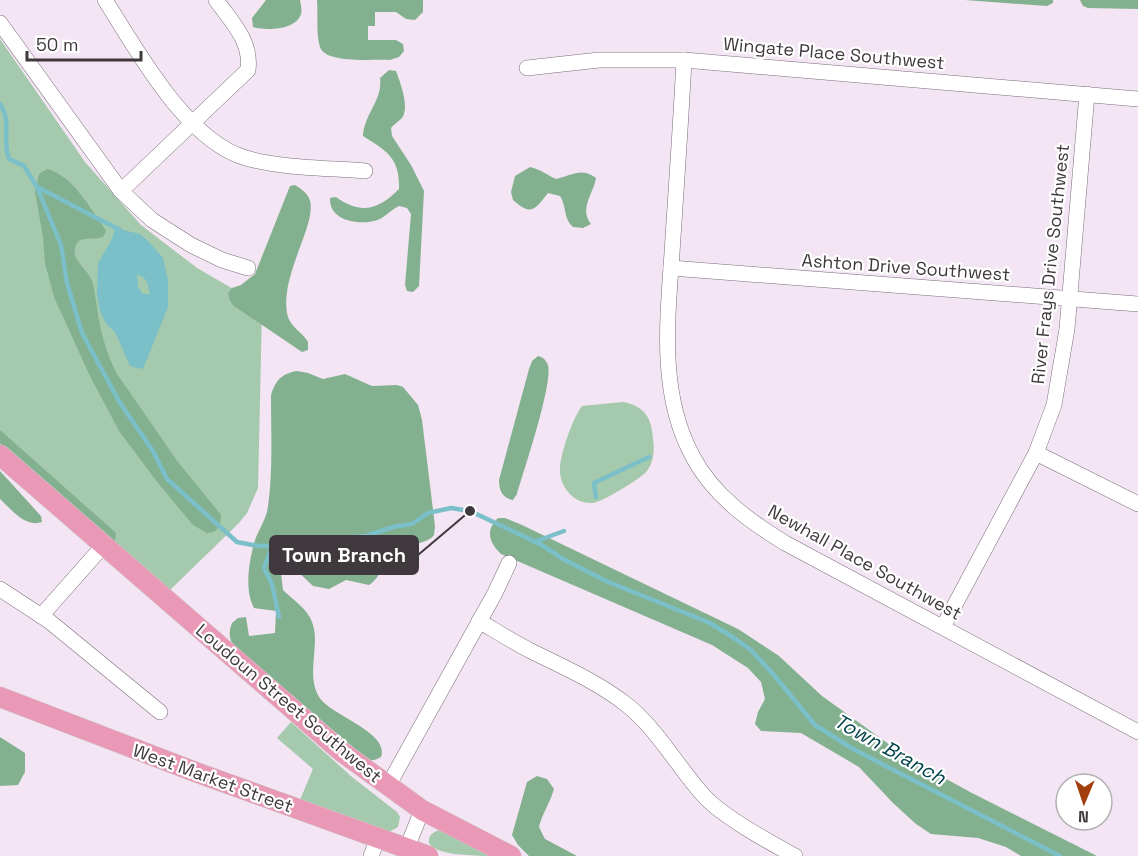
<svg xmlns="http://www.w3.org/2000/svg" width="1138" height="856" viewBox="0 0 1138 856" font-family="'Space Grotesk',sans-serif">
	<rect width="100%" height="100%" fill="#f3e5f3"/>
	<!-- green -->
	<g fill="#a4c9ac">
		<path d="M0 39 85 162 141 225 197 268 254 301 262 310 258 488 247 513 239 523 170 590 0 440Z"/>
		<path d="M623 402C639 405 650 413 652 431 654 445 656 459 647 471 640 479 601 503 592 503 574 504 560 487 560 471 559 457 573 417 582 406Z"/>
		<path d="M291 722 352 777 397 812 400 817 398 827 389 832 300 800 313 769 277 738Z"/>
		<path d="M439 830 445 832 492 856C481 856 425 856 429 839 430 834 434 832 439 830Z"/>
	</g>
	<!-- forest -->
	<g fill="#83b18f">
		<path d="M266 0H300C301 5 302 10 301 14 296 30 266 31 253 27L252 18Z"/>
		<path d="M317 0H423V12L415 20 406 19 396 12H375V26H368V40H396L403 44 404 51 399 57 390 60C375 59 325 64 320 47 316 35 318 13 317 0Z"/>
		<path d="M965 0H1053V3L1047 6Z"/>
		<path d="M1080 0H1138V9L1088 8 1083 6Z"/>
		<path d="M389 70 396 71C400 82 410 107 402 118 399 121 394 124 391 128L392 136 411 165 424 191 419 286 413 292 407 291 405 285 411 214 407 208 399 206C390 210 384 219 374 221 356 225 329 220 330 198L336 197C361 215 378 210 399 189 400 158 387 151 363 136 364 114 383 100 380 78Z"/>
		<path d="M530 167C540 169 547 175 556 179 572 175 582 167 596 178 593 195 579 208 591 224L583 228 573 227C563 218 567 207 560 196L548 193C535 209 532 217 513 200L511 192 515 176Z"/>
		<path d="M47 169C74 176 90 209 106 230L104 236C95 242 81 234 76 245 69 259 88 269 92 281 96 295 97 311 100 326 104 343 109 359 117 374L178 462 221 515 220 526 214 532 207 533 193 525 158 483 119 431 89 374 54 297 45 263 43 237 35 192 39 174Z"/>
		<path d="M295 185C300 188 306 192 309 198 320 221 277 278 288 317 291 327 303 333 308 342V350L302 352 234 306 230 301 228 293 232 288 241 285 255 274 290 186Z"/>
		<path d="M538 356C543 357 546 360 548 365 553 384 524 470 517 494L513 500C502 498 499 490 499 480L529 369 532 361Z"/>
		<path d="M297 371 308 373 323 379 345 374 372 386 397 385 403 387 418 405 422 420 435 526C435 527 434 535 434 535 429 544 402 545 394 551 378 560 386 574 369 585L346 580 329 589 313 586 293 567 286 568 281 573 283 590C291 598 303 606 309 616 324 640 304 671 319 697 331 716 390 732 381 757 375 760 372 762 366 758L237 650C229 641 228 633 232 623L238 618 246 617 249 636 275 633 276 611 254 608C244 589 249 561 255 540 259 529 267 518 268 506 273 472 271 430 271 395 276 380 281 374 297 371Z"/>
		<path d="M0 430 116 533 115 541 106 538 0 444Z"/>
		<path d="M0 471 41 516 42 522C25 528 11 509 0 499Z"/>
		<path d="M498 518H505L522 525 738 629 779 656 822 696 908 758 970 792 1097 856H1021L1006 847 978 838 931 834 916 824 893 803 859 767 801 733 761 731 755 724 758 712 765 699 761 682 748 668 712 645 501 554C489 543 485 530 498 518Z"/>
		<path d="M0 737 25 753V772L18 785 0 786Z"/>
		<path d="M537 776 547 779 554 789C550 803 542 814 539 827L545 839 577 856H529L518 845 512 835 527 782Z"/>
	</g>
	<!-- water -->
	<path fill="#7bbfc9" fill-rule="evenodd" d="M115 228 140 234 149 242 163 258 168 280V307L143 369 130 366 115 332 106 324 100 311 97 295 98 263 112 239ZM137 275C147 276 148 285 150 294H143L138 287Z"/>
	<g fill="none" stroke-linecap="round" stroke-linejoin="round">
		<!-- stream -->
		<g stroke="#7bbfc9" stroke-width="4.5">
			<path d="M0 104C13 125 1 136 9 159L24 166 37 187 61 245 67 283 82 333 120 403 153 451 167 479 237 542 258 546H285L309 541 366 536 393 527 412 524 428 513 451 508 470 511 540 544 563 559 606 581 710 623 734 638 751 650 773 674 815 725 853 749 1060 856"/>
			<path d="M37 187 120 230"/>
			<path d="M596 497 594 483 649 457"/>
			<path d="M534 542 564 531"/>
			<path d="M272 547 264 568 272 584 279 617"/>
		</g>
		<!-- minor casing -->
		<g stroke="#7a6e7a" stroke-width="16">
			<g id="minor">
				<path d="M105 0C137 50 186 141 246 158 279 168 329 168 365 171"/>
				<path d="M0 23 121 191 152 220 191 245 222 260 248 268"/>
				<path d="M684 60C681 119 677 178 673 237 669 310 656 389 693 457 713 495 749 521 785 543L1138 732"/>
				<path d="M527 68 599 60H684L1138 99"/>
				<path d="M121 191 248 70C252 42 232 22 216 0"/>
				<path d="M671 268 1138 304"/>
				<path d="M1036 453 1138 504"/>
				<path d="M0 589 49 621 160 712"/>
				<path d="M41 616 103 546"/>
				<path d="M479 621C496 631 513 642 531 651 563 667 598 682 627 705 658 730 677 766 704 796 723 817 769 842 795 856"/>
				<path d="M943 627 1036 453 1054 405 1067 329 1087 94"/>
				<path d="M388 786 495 593 509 563"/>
				<path d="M407 848 422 810"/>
				<path d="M371 856 378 838"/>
			</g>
		</g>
		<!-- major casing -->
		<g stroke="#cdcccd" stroke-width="21">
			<g id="major">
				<path d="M0 455 342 752 422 810 511 856"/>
				<path d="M0 697 198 773 428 856"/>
			</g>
		</g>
		<!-- minor -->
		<use href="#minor" stroke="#fff" stroke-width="15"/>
		<!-- major -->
		<use href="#major" stroke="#e999b6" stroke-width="20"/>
	</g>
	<g text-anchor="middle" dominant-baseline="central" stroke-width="4.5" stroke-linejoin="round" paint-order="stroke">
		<!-- street labels -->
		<g font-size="18" fill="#3f393e" stroke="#fff">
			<text transform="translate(834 53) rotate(5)">Wingate Place Southwest</text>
			<text transform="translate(1050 264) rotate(-84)">River Frays Drive Southwest</text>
			<text transform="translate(906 267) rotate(4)">Ashton Drive Southwest</text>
			<text transform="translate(865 562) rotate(29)">Newhall Place Southwest</text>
			<text transform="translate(289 703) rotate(40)">Loudoun Street Southwest</text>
			<text transform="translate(213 778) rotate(20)">West Market Street</text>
		</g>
		<!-- water labels -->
		<g font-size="20" font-style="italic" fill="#00424a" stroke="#fff">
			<text transform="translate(890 749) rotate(29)">Town Branch</text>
		</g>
	</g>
	<!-- callouts -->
	<path fill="none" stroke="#3f393e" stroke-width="2" d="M470 511L418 555"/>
	<circle fill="#3f393e" stroke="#fff" stroke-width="2" cx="470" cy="511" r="6"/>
	<rect fill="#3f393e" stroke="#3f393e" stroke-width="2" x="270" y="536" width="148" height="38" rx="6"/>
	<g font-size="20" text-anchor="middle" font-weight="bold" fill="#fff">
		<text x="344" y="562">Town Branch</text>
	</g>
	<!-- north arrow -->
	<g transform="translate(1084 802) rotate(182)"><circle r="28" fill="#ffffff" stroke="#b2b0b2" stroke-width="1.5"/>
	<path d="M0-4.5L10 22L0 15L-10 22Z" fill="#a33e0e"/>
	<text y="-9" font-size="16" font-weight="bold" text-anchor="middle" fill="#3f393e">N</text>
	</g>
	<!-- scale -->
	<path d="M27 51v9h114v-9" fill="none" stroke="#3f393e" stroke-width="3"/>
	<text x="36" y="51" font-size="18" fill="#3f393e" stroke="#ffffff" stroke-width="4.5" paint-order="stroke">50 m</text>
</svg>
